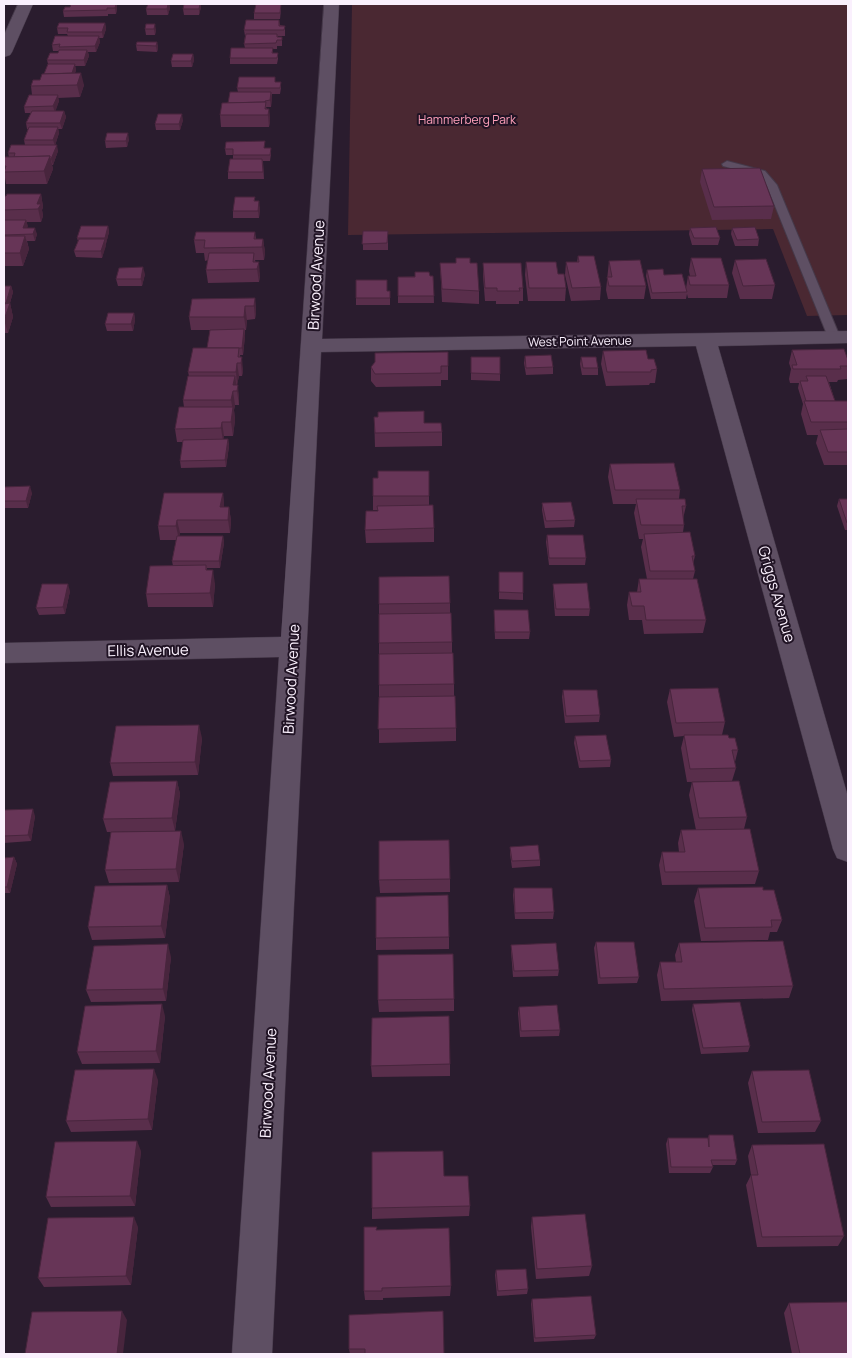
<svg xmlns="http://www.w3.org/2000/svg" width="852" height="1358" viewBox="0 0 852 1358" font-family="Manrope,sans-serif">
	<rect width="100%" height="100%" fill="#2a1c2e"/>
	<!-- green -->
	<path fill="#4a2832" d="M352 4H848V315L807 316 773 229 348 235Z"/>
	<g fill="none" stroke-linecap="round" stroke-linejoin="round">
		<!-- service casing -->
		<g stroke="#453949" stroke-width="2">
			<path id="service" d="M727 161 765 171 777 185 840 337 838 340H830L828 337 767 186 757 175 723 166 722 164Z"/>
		</g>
		<!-- minor casing -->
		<g stroke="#453949" stroke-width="1">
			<g id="minor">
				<path d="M18 4H33L12 52 10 55 4 57V35Z"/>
				<path d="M324 4H339L322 339 848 331V343L718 346 848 797V862L837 858 833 849 696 346 321 352 272 1354H232L279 657 4 663V643L281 637Z"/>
			</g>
		</g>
		<!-- service -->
		<use href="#service" fill="#5e4f63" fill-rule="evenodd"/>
		<!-- minor -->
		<use href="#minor" fill="#5e4f63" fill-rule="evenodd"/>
	</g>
	<!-- wall -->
	<g fill="#592e4b">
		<path d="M117 4V9L116 14H108V16L64 17 63 11Z"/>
		<path d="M148 4H169L170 8 168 15H147L146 9Z"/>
		<path d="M281 4V10L280 19H254V13Z"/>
		<path d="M201 7 199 15H184L183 9Z"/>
		<path d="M279 20 280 25 285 26V36H278V37H282V46H277V49H273V53H278V59L277 64H230V58L245 48 244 44 245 36 244 30Z"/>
		<path d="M105 23 106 29 103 38H99L100 42 96 52H88L89 56 85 66H75L76 70 75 73 84 85 80 97 58 98 59 101 55 111H64L66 117 62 129H58L59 133 55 145 58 151 53 165H52L53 169 47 184H6L5 178H4V157H9L8 153 25 145 24 140 28 129H27L26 123 31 113H25L24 107 32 95 31 86 40 80 44 74 48 64 47 60 58 53 59 51H53L52 45 68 36 67 34H58L57 28Z"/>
		<path d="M146 24 156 30 155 35H146L145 29Z"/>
		<path d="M157 42 158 48 157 52 137 51 136 45Z"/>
		<path d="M193 54 194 60 192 67H172L171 61Z"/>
		<path d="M276 82H281V88L280 94H272L271 107H266L267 109H269L270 121 269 127H221L220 115 228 103 238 92 237 88Z"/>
		<path d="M183 120 180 130H156L155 124Z"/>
		<path d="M129 139 127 147 106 148 105 141Z"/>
		<path d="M271 148V154L270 161H263L264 179H228V172L233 159V155H226L225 149Z"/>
		<path d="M702 169 774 206 771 219 712 220 700 182Z"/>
		<path d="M41 194 43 207 42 210 43 216 41 222H27V228L37 234 35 241H27L29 249 23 266H4V196Z"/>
		<path d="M255 197V201L260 208 259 218H233V211Z"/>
		<path d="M108 226 109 232 102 258 76 257 74 251 78 241 77 238Z"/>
		<path d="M690 228 720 238 718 245H692L689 234Z"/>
		<path d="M732 228 759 239 758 246H735L731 234Z"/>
		<rect x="363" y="231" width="25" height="19"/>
		<path d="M255 232 256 239H263L265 252 264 260H255L260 275 259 282 208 283 206 270 208 260 205 261 204 253H196L194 240Z"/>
		<path d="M578 256 601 287 600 300 571 301 565 275 566 262H577Z"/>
		<path d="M691 258 729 285 727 298H688L687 294 686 299H651L646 276 647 270 664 275 686 288 688 276H690L689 271Z"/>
		<path d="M735 260 775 285 772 299H740L732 273Z"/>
		<path d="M609 261 646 286 644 299H608L606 290Z"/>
		<path d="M526 262 558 274 566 288 565 301H528L525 275Z"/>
		<path d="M440 263H470L479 291V304L442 302Z"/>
		<path d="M483 263 523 288V301H519V304H496V301H485L483 276Z"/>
		<path d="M145 274 142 286H118L116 279Z"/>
		<path d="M433 276 434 303H398V277Z"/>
		<path d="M4 286H11L13 292 10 303 13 317 8 333H4Z"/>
		<path d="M387 291H390V305H356V298Z"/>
		<path d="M255 298 256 312 255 319 247 320 246 330H245V336L243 355H240L243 371 242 376H239L237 385 239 398V405H235L234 410 235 420 233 436H224L223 440 228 439 229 446 226 467 181 468 180 461 183 442H177L175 429 184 407 183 400 189 376 188 372 207 348 210 330H191L189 317Z"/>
		<path d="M134 313 135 320 133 331H107L105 324Z"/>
		<path d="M792 350 848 360V375L847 379 838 380 837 382H829L835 401H848V465H824L816 443 818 435H807L801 414 803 404 798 388 799 383H790L789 379 791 369 789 363Z"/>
		<path d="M603 351 648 359 657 369 655 383H650L649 385 606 386 601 364Z"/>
		<path d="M525 356 553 367V374L526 375 524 363Z"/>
		<path d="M471 357 500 374V381L471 380Z"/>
		<path d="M581 357 598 368V375H582L580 364Z"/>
		<path d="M448 366V380H441V386L376 387 371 381V367Z"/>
		<path d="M374 417 442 432V446L375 447Z"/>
		<path d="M610 464 680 490 679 499 686 506 683 519 684 525 683 532 695 556 693 564 695 571 693 579 706 620 703 633 644 634 642 620H629L627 605 629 592H637L639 579H647L641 547 643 539H639L634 513 636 504H613L608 477Z"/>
		<path d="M429 471V505L434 528V542L366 543 365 530 378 511V510H373V496L378 478Z"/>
		<path d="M4 487 32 493 28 508H4Z"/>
		<path d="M223 493 224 507H229L231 521 230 533H180L179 536H223L224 543 220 568H207V570L215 584 213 607H148L146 594 173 566 172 561 176 540H160L158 526Z"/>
		<path d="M839 499H848V530H845L837 506Z"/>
		<path d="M542 503 575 520 574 527 545 528 542 510Z"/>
		<path d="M547 535 586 558 585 565H549L546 542Z"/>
		<path d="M499 572 523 593V600L499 599Z"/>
		<path d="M553 584 590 609 589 616H555L553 591Z"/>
		<path d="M70 591 65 614 39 615 36 608Z"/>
		<path d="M450 603V613L452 642V653L454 684V696L456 728V741L379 743V604Z"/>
		<path d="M494 610 530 632 529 639H495L494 617Z"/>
		<path d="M670 689 725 722 722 735 729 738 738 750 735 762 736 768 732 781 687 782 681 748 684 736 674 737 667 702Z"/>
		<path d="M563 690 600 715 599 722 565 723 562 697Z"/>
		<path d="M575 736 611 760 610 767 579 768 574 743Z"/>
		<path d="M202 738 198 775 113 776 110 763Z"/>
		<path d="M177 781 180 794 175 831 107 832 103 819Z"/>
		<path d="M692 782 747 817 744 829 759 871 755 884 662 885 659 865 662 852H679L678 843 681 830H696L689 795Z"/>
		<path d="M4 810 35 816 31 841 4 843Z"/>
		<path d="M184 844 179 882 109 883 105 870Z"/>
		<path d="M510 847 540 860V866L512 868 510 854Z"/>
		<path d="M14 857 17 864 10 893H4V858Z"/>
		<path d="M450 879V892L380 893 379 880Z"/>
		<path d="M167 885 170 898 165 938 92 940 88 927Z"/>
		<path d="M514 888 554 912 553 919H515L513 895Z"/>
		<path d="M698 888 782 920 777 932H770L768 940 701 941 694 901Z"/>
		<path d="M449 937V949L376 950V938Z"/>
		<path d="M596 942 639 977 637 983 598 984 594 948Z"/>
		<path d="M679 943 793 986 789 998 661 1001 657 975 660 962H676L675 955Z"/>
		<path d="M511 945 559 970 558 976 513 977 511 951Z"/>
		<path d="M171 957 166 1001 91 1002 86 990Z"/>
		<path d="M454 999V1011L379 1012 378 1000Z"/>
		<path d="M693 1004 750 1046 748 1052 701 1054 692 1010Z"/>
		<path d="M519 1007 560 1030 559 1036 520 1037 518 1013Z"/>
		<path d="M165 1016 160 1063 82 1064 77 1052Z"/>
		<path d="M450 1064V1076L372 1077 371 1066Z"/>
		<path d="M752 1071 821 1121 815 1132 758 1133 748 1083Z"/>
		<path d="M158 1080 152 1130 71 1132 66 1121Z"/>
		<path d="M709 1135 737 1160 735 1165H712L713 1167 710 1173H669L666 1144 668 1138H708Z"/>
		<path d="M752 1145 844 1236 838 1246 757 1247 746 1185 751 1175 748 1156Z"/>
		<path d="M141 1151 135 1206 51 1207 46 1197Z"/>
		<path d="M444 1176 470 1206 469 1216 372 1219V1208Z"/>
		<path d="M532 1217 592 1266 589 1276 536 1279 531 1227Z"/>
		<path d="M138 1227 131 1285 44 1287 38 1278Z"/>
		<path d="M377 1230 451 1286 450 1296 383 1298V1300H365L364 1291Z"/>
		<path d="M496 1270 528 1289 527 1294 497 1296 495 1275Z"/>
		<path d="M532 1299 596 1335 594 1339 534 1342 531 1304Z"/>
		<path d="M789 1303 848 1354H792L784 1313Z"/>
		<path d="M349 1315 444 1354H350L349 1349Z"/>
	</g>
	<!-- shaded-wall -->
	<g fill="#48253d">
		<path d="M117 4V9L116 14 115 8Z"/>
		<path d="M168 4H169L170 8 168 15 167 9Z"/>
		<path d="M200 4H201V7L199 15V9Z"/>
		<path d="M105 23 106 29 103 38 102 32Z"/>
		<path d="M155 24 156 30 155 35 154 29Z"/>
		<path d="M99 36 100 42 96 52 95 46Z"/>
		<path d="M157 42 158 48 157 52 156 46Z"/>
		<path d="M87 50 89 56 85 66 84 60Z"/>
		<path d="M193 54 194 60 192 67 191 61Z"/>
		<path d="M75 64 76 70 72 82 71 76Z"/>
		<path d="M81 73 84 85 80 97 77 85Z"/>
		<path d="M271 92 272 98 271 107 270 100Z"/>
		<path d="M58 95 59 101 55 113 53 106Z"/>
		<path d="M269 109 270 121 269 127 268 115Z"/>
		<path d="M64 111 66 117 62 129 60 123Z"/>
		<path d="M182 114 183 120 180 130 179 124Z"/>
		<path d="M58 127 59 133 55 146 53 140Z"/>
		<path d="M128 133 129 139 127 147 126 141Z"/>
		<path d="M57 145 58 151 53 165 51 159Z"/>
		<path d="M50 156 53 169 47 184 44 171Z"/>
		<path d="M41 194 43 207 42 210 43 216 41 222 37 204Z"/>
		<path d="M259 201 260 208 259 218 258 211Z"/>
		<path d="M26 220 28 226 25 235 23 228Z"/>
		<path d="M108 226 109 232 106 244 105 238Z"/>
		<path d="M35 228 37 234 35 241 33 234Z"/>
		<path d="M25 236 29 249 23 266 20 253Z"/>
		<path d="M105 239 106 246 102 258 101 251Z"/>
		<path d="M263 239 265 252 264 260 262 247Z"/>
		<path d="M259 262 260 275 259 282 257 269Z"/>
		<path d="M143 267 145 274 142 286 141 279Z"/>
		<path d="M11 286 13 292 8 310 6 303Z"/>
		<path d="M255 298 256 312 255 319 254 306Z"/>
		<path d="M10 303 13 317 8 333 4 320Z"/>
		<path d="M245 306 247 320 246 330 244 317Z"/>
		<path d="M134 313 135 320 133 331 131 324Z"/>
		<path d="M244 329 245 336 243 355 242 348Z"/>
		<path d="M242 357 243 371 242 376 241 363Z"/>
		<path d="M237 363 239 376 237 385 236 372Z"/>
		<path d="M235 376 237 389 233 385Z"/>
		<path d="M238 385 239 398V405L237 391Z"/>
		<path d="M233 391 235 405 234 410 235 420 233 436 231 422 233 411 231 400Z"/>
		<path d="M222 422 224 436 223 441 221 428Z"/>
		<path d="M228 439 229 446 226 467 225 460Z"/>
		<path d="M30 486 32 493 28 508 26 501Z"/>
		<path d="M223 493 224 506 222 521 220 507Z"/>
		<path d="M229 507 231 521 230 533 228 520Z"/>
		<path d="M177 520 180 533 179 540 176 526Z"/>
		<path d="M223 536 224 543 220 568 219 561Z"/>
		<path d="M213 570 215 584 213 607 210 593Z"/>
		<path d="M68 584 70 591 65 614 63 607Z"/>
		<path d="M199 725 202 738 198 775 195 762Z"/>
		<path d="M177 781 180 794 175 831 172 818Z"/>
		<path d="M33 809 35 816 31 841 28 835Z"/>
		<path d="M181 831 184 844 179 882 176 869Z"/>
		<path d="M14 857 17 864 10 893 7 887Z"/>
		<path d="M167 885 170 898 165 938 161 926Z"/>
		<path d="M168 944 171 957 166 1001 163 989Z"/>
		<path d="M162 1004 165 1016 160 1063 156 1051Z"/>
		<path d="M154 1069 158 1080 152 1130 148 1119Z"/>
		<path d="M137 1141 141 1151 135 1206 130 1196Z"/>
		<path d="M134 1217 138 1227 131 1285 126 1276Z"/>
		<path d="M122 1311 127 1320 123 1354H117Z"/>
	</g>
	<!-- building -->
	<g fill="#673557" stroke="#48253d">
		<path d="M71 4H116L115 8H107V10L63 11 65 7H70Z"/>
		<path d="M148 4H168L167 9H146Z"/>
		<path d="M184 4H200L199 9H183Z"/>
		<path d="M256 4H281L280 13H254Z"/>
		<path d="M246 20H279V26H285L284 30H244Z"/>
		<path d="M59 23H105L102 32H67L68 28H57Z"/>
		<path d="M146 24H155L154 29H145Z"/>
		<path d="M246 34H277V37H282V40H277L276 43 244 44Z"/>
		<path d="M55 36H99L95 46 59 47 60 44 52 45Z"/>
		<path d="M137 42H157L156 46 136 45Z"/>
		<path d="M231 48H273L272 53H278L277 58H230Z"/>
		<path d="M59 50H87L84 60H47L50 53H58Z"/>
		<path d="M173 54H193L191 61H171Z"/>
		<path d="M48 64H75L72 73 44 74Z"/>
		<path d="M81 73 77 85 31 86 33 80H40L42 74Z"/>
		<path d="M239 77H275V82H281L280 88H237Z"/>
		<path d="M230 92H271L270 100 265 101V102L228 103Z"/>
		<path d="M29 95H58L53 106 24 107Z"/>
		<path d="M266 102 265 109H269L268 115H220L222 103Z"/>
		<path d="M32 111H64L60 123H26Z"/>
		<path d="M158 114H182L179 124H155Z"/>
		<path d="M29 127H58L53 140H24Z"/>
		<path d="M107 133H128L126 141H105Z"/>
		<path d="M265 141 264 148H271L270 155H233V149H225L226 142Z"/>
		<path d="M11 145H57L51 159H50V156L14 157 15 153H8Z"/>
		<path d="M50 156 44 171 4 172 6 166H4V157Z"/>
		<path d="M230 159H262L263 172H228Z"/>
		<path d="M760 168 774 206 714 207 702 169Z"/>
		<path d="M7 194H41L37 204H41L38 209 4 210V196H6Z"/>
		<path d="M235 197H255L254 201H259L258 211H233Z"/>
		<path d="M4 220H26L23 228H35L33 234 4 235Z"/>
		<path d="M81 226H108L105 238H77Z"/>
		<path d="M716 227 720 238H694L690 228Z"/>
		<path d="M755 227 759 239 737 240 732 228Z"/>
		<path d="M363 231H388L387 243 362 244Z"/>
		<path d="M196 232H255L254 239H263L262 247 204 248 205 240H194Z"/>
		<path d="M4 236H25L20 253H4Z"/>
		<path d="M79 239H105L101 251H74Z"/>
		<path d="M209 253H254L253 262H259L257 269 206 270Z"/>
		<path d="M578 256H594L601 287 572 288 566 262H579Z"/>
		<path d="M456 258H470V263H477L479 291 442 289 440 263H456Z"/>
		<path d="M691 258H721L729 285H690L688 276H696Z"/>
		<path d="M766 259 775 285 743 286 735 260Z"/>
		<path d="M640 260 646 286H609L607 277H612L609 261Z"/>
		<path d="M526 262H556L558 274H564L566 288H529Z"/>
		<path d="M483 263H521L523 288H519L520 291H497V288H485Z"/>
		<path d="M143 267 141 279H116L119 268Z"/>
		<path d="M663 269 664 275 682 274 687 292 652 293 647 270Z"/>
		<path d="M415 272H429L430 276H433L434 296H398V277H415Z"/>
		<path d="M356 280H387V291H390V298H356Z"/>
		<path d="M4 286H11L6 303H4Z"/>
		<path d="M255 298 254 306H245L244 317H189L192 299Z"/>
		<path d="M10 303 4 320V304Z"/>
		<path d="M108 313H134L131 324H105Z"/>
		<path d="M244 329 242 348H207L210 330Z"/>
		<path d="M193 348H239L238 357H242L241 363H237L236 372H188Z"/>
		<path d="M844 349 848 360V366H840L841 369H793L792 365H797L792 350Z"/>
		<path d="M646 350 648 359H654L657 369 651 370V372H607L603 351Z"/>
		<path d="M448 352V366H441V373L375 374 371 367 375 362V353Z"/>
		<path d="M551 355 553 367 526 368 525 356Z"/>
		<path d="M471 357H500V374L471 373Z"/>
		<path d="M581 357H596L598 368H583Z"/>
		<path d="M188 376H235L233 385H238L237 391H233L231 400H183Z"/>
		<path d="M806 376H826L835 401H806L800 381H808Z"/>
		<path d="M804 401H848V422H811Z"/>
		<path d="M179 407H233L231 422H222L221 428 175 429Z"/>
		<path d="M424 411V423H441L442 432 375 433 374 417H378V412Z"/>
		<path d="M848 429V452H828L820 430Z"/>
		<path d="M228 439 225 460 180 461 183 440Z"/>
		<path d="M674 463 680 490H615L610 464Z"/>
		<path d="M378 471H429V496H373V478H378Z"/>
		<path d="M30 486 26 501H4V487Z"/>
		<path d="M164 493H223L220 507H229L228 520H177L176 526H158Z"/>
		<path d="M636 499H685L686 506H682L684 525H641Z"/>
		<path d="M839 499H848V523H847Z"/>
		<path d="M571 502 575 520 546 521 542 503Z"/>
		<path d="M433 505 434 528 365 530 366 511H378L377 506Z"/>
		<path d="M690 532 695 556H692L695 571H650L644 534Z"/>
		<path d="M547 535H583L586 558H549Z"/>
		<path d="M177 536H223L219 561H172Z"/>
		<path d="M206 565V570H213L210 593 146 594 150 566Z"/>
		<path d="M499 572H523V593L499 592Z"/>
		<path d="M449 576 450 603 379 604V577Z"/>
		<path d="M639 579H697L706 620H646L644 606H632L629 592H641Z"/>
		<path d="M587 583 590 609H556L553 584Z"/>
		<path d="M42 584H68L63 607 36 608Z"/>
		<path d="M494 610H528L530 632H495Z"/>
		<path d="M451 613 452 642 379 643V614Z"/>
		<path d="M453 653 454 684 379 685V654Z"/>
		<path d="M718 688 725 722 676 723 670 689Z"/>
		<path d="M563 690H597L600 715 566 716Z"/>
		<path d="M455 696 456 728 378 729 379 697Z"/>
		<path d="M199 725 195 762 110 763 116 726Z"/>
		<path d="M606 735 611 760 580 761 575 736Z"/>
		<path d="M684 735H728L729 738H735L738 750H732L736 768 690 769Z"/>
		<path d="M177 781 172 818 103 819 110 782Z"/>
		<path d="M739 781 747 817 699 818 692 782Z"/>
		<path d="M33 809 28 835 4 836V810Z"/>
		<path d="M750 829 759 871 665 872 662 852H685L681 830Z"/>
		<path d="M181 831 176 869 105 870 111 832Z"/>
		<path d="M449 840 450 879 379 880V841Z"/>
		<path d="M538 845 540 860 512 861 510 847Z"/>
		<path d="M14 857 7 887H4V858Z"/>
		<path d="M167 885 161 926 88 927 95 886Z"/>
		<path d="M763 887V890H774L782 920H771L772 927 705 928 698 888Z"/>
		<path d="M514 888H552L554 912 515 913Z"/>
		<path d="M448 895 449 937 376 938V897Z"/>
		<path d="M783 941 793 986 664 989 660 962H682L679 943Z"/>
		<path d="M596 942H634L639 977 600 978Z"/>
		<path d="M556 943 559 970 514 971 511 945Z"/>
		<path d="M168 944 163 989 86 990 94 946Z"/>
		<path d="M453 954 454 999 378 1000V955Z"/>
		<path d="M740 1002 750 1046 703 1048 693 1004Z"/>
		<path d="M162 1004 156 1051 77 1052 85 1006Z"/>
		<path d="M557 1005 560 1030 521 1031 519 1007Z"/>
		<path d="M449 1016 450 1064 371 1066 372 1018Z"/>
		<path d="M154 1069 148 1119 66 1121 75 1070Z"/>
		<path d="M809 1070 821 1121 762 1122 752 1071Z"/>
		<path d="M709 1135H733L737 1160H711L713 1167H671L668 1138H708L709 1147Z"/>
		<path d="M137 1141 130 1196 46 1197 55 1142Z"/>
		<path d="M824 1144 844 1236 762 1237 751 1175H758L752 1145Z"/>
		<path d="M443 1151 444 1176H468L470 1206 372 1208V1152Z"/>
		<path d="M585 1214 592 1266 537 1269 532 1217Z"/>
		<path d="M134 1217 126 1276 38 1278 48 1218Z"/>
		<path d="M364 1227H377L376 1230 449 1228 451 1286 382 1288V1291H364Z"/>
		<path d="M526 1269 528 1289 498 1291 496 1270Z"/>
		<path d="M591 1296 596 1335 535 1338 532 1299Z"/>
		<path d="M848 1302V1354H800L789 1303Z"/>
		<path d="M122 1311 117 1354H25L32 1312Z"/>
		<path d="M443 1311 444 1354H365V1349H349V1315Z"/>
	</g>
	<g text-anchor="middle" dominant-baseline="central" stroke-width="4" stroke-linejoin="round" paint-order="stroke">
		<!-- far-park labels -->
		<g font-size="12" fill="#ffa1bb" stroke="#201324">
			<text x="467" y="119">Hammerberg Park</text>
		</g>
		<!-- far-street labels -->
		<g font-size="12" fill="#faf0fd" stroke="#201324">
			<text transform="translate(580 341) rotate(-1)">West Point Avenue</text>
		</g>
		<!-- street labels -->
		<g font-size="15" fill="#faf0fd" stroke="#201324">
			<text transform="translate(316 275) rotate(-87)">Birwood Avenue</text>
			<text transform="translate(777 594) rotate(74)">Griggs Avenue</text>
			<text transform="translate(148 650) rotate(-1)">Ellis Avenue</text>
			<text transform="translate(291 679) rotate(-87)">Birwood Avenue</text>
			<text transform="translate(268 1083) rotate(-87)">Birwood Avenue</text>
		</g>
	</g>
	<!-- border -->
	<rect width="852" height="1358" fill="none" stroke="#faf0fd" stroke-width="10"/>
</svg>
